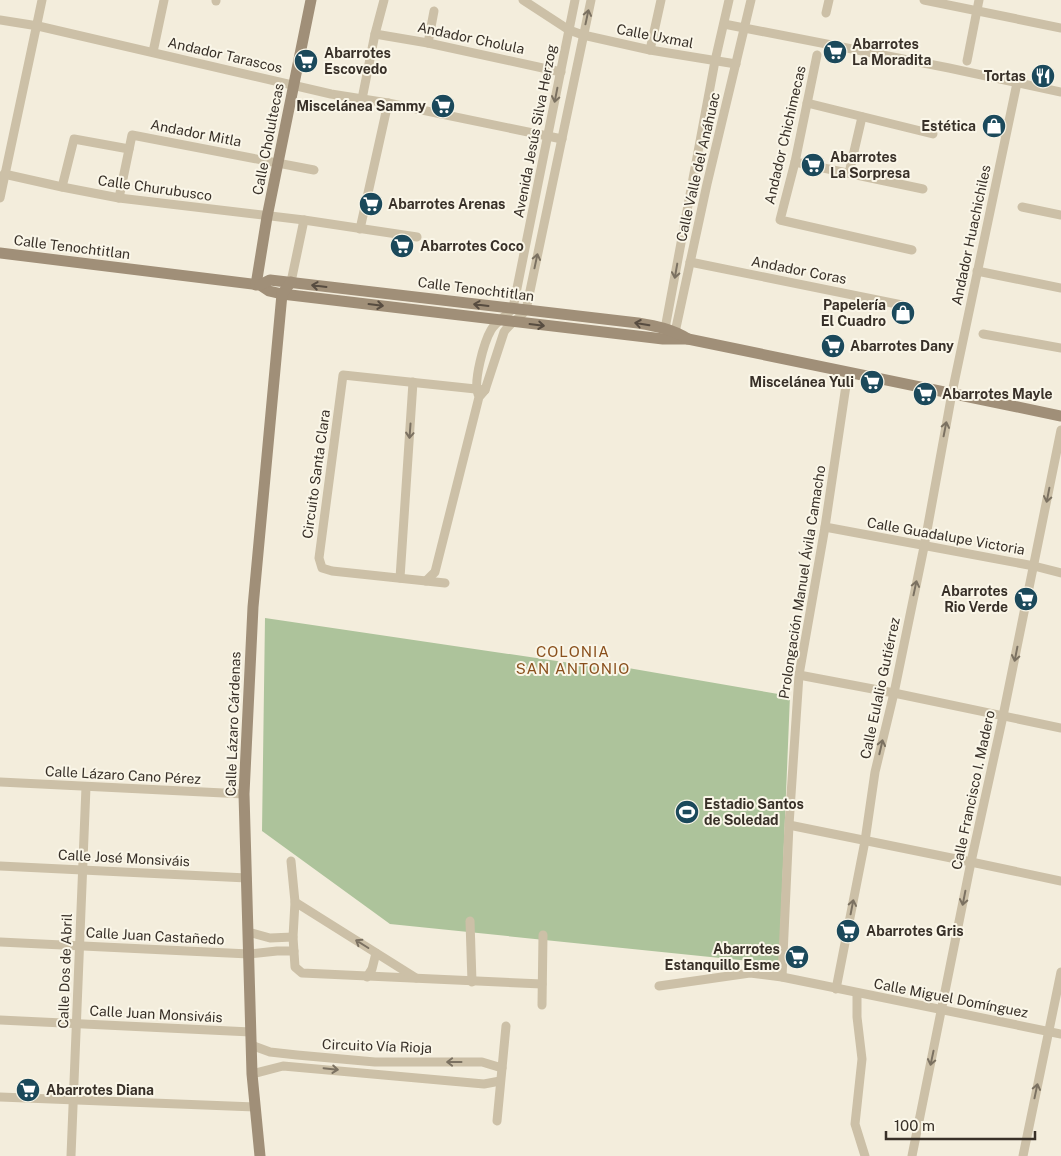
<svg xmlns="http://www.w3.org/2000/svg" width="1061" height="1156" viewBox="0 0 1061 1156" font-family="'Public Sans',sans-serif">
	<rect width="100%" height="100%" fill="#f3eddc"/>
	<!-- green -->
	<path fill="#adc39b" d="M265 618 604 668 605 664 790 696 779 964 390 924 262 831Z"/>
	<g fill="none" stroke-linecap="round" stroke-linejoin="round">
		<!-- street -->
		<g stroke="#ccc0a7" stroke-width="9">
			<path d="M523 0 569 30 583 35 650 50 736 64"/>
			<path d="M924 0 1061 28"/>
			<path d="M216 1V0"/>
			<path d="M826 13 829 0"/>
			<path d="M0 20 38 26 331 94 388 103 562 139"/>
			<path d="M724 24 949 68 1061 92"/>
			<path d="M375 34 428 43 561 72"/>
			<path d="M428 43 434 11"/>
			<path d="M650 50 661 0"/>
			<path d="M153 52 164 0"/>
			<path d="M817 55 795 162 780 220 912 250"/>
			<path d="M967 61 979 0"/>
			<path d="M362 99 375 34 384 0"/>
			<path d="M807 103 933 134"/>
			<path d="M795 162 923 189"/>
			<path d="M849 173 862 117"/>
			<path d="M4 174 62 187 119 198 304 220 417 237"/>
			<path d="M62 187 74 139 129 149"/>
			<path d="M0 198 42 0"/>
			<path d="M119 198 132 135 314 170"/>
			<path d="M1022 207 1061 215"/>
			<path d="M360 229 388 103"/>
			<path d="M690 262 902 305"/>
			<path d="M977 271 1061 288"/>
			<path d="M291 282 304 220"/>
			<path d="M664 334 715 61 729 0"/>
			<path d="M983 334 1061 348"/>
			<path d="M674 337 707 184 751 0"/>
			<path d="M478 394C473 382 484 342 491 330 496 321 507 316 513 308L575 0"/>
			<path d="M825 527 1034 566 1061 573"/>
			<path d="M400 578 413 382"/>
			<path d="M426 581 435 572 479 397 485 390 504 332C510 323 519 319 526 310L591 0"/>
			<path d="M445 583 332 571 322 568 319 558 343 375 485 390"/>
			<path d="M799 675 894 693 1061 728"/>
			<path d="M0 782 244 794"/>
			<path d="M789 825 971 862 1061 881"/>
			<path d="M291 861 295 902 293 937 295 967 302 973 542 984"/>
			<path d="M0 866 247 878"/>
			<path d="M295 902 416 978"/>
			<path d="M470 921 472 982"/>
			<path d="M248 932 270 938 293 937"/>
			<path d="M0 942 249 954 277 951H294"/>
			<path d="M367 977 372 969 376 953"/>
			<path d="M782 977 789 825 799 675 825 527 848 372"/>
			<path d="M659 986 750 973 782 977 1061 1034"/>
			<path d="M836 989 865 841 875 772 894 693 924 547 952 393 1017 83"/>
			<path d="M857 993V1017L862 1059 855 1124 865 1156"/>
			<path d="M542 1005 543 935"/>
			<path d="M0 1020 251 1032"/>
			<path d="M251 1045 270 1052 297 1055 375 1062H482L502 1068"/>
			<path d="M252 1074 283 1066 484 1084 500 1081"/>
			<path d="M0 1097 255 1107"/>
			<path d="M497 1121 506 1026"/>
			<path d="M71 1156 86 787"/>
			<path d="M912 1156 971 862 1003 716 1061 430"/>
			<path d="M1023 1156 1061 972"/>
		</g>
		<!-- secondary -->
		<g stroke="#a08f78" stroke-width="11">
			<path d="M0 253 260 285 269 291 282 294 663 339H688L1061 416"/>
			<path d="M256 285 267 217 311 0"/>
			<path d="M260 285 270 280 638 323C656 326 672 329 688 339"/>
			<path d="M260 1156 252 1074 244 794 253 607 282 294 291 282"/>
		</g>
	</g>
	<!-- one-way arrows -->
	<defs><path id="oneway-shaft" d="M-6 0H5M1.5-3L5.5 0L1.5 3" fill="none" stroke-width="1.6" stroke-linecap="round" stroke-linejoin="round" transform="scale(1.25)"/></defs>
	<g stroke="#7b7161">
		<use href="#oneway-shaft" transform="translate(587 17) rotate(-78)"/>
		<use href="#oneway-shaft" transform="translate(556 95) rotate(101)"/>
		<use href="#oneway-shaft" transform="translate(536 261) rotate(-78)"/>
		<use href="#oneway-shaft" transform="translate(676 271) rotate(100)"/>
		<use href="#oneway-shaft" transform="translate(945 429) rotate(-79)"/>
		<use href="#oneway-shaft" transform="translate(410 431) rotate(94)"/>
		<use href="#oneway-shaft" transform="translate(1048 495) rotate(101)"/>
		<use href="#oneway-shaft" transform="translate(915 588) rotate(-78)"/>
		<use href="#oneway-shaft" transform="translate(1016 654) rotate(101)"/>
		<use href="#oneway-shaft" transform="translate(881 747) rotate(-77)"/>
		<use href="#oneway-shaft" transform="translate(964 898) rotate(101)"/>
		<use href="#oneway-shaft" transform="translate(852 907) rotate(-79)"/>
		<use href="#oneway-shaft" transform="translate(362 944) rotate(-148)"/>
		<use href="#oneway-shaft" transform="translate(932 1058) rotate(102)"/>
		<use href="#oneway-shaft" transform="translate(454 1062) rotate(180)"/>
		<use href="#oneway-shaft" transform="translate(331 1069) rotate(6)"/>
		<use href="#oneway-shaft" transform="translate(1036 1091) rotate(-78)"/>
	</g>
	<g stroke="#574c40">
		<use href="#oneway-shaft" transform="translate(319 286) rotate(-173)"/>
		<use href="#oneway-shaft" transform="translate(376 305) rotate(7)"/>
		<use href="#oneway-shaft" transform="translate(481 305) rotate(-173)"/>
		<use href="#oneway-shaft" transform="translate(642 324) rotate(-171)"/>
		<use href="#oneway-shaft" transform="translate(537 325) rotate(7)"/>
	</g>
	<!-- icons -->
	<defs>
		<g id="supermarket-disc" transform="scale(1.25)"><circle r="9.5" fill="#1b495b" stroke="#faf6e8"/><path d="M-6-5.5h2.5l.6 2H6L4.5 2H-2.5L-4.4-4H-6ZM-1.5 3.2a1.3 1.3 0 1 0 .1 0ZM3 3.2a1.3 1.3 0 1 0 .1 0Z" fill="#fff"/></g>
		<g id="restaurant-disc" transform="scale(1.25)"><circle r="9.5" fill="#1b495b" stroke="#faf6e8"/><path d="M-5-6h1v4h1v-4h1v4h1v-4h1v5L-1.5 .5V6h-2V.5L-5-1ZM5-6V6H3V1.5H1.5Q1.5-4 5-6Z" fill="#fff"/></g>
		<g id="shop-disc" transform="scale(1.25)"><circle r="9.5" fill="#1b495b" stroke="#faf6e8"/><path d="M-5-2.5h2.3a2.7 3.5 0 0 1 5.4 0H5L5.5 6h-11ZM-1.5-2.5h3a1.5 2.3 0 0 0-3 0Z" fill="#fff"/></g>
		<g id="stadium-disc" transform="scale(1.25)"><circle r="9.5" fill="#1b495b" stroke="#faf6e8"/><path d="M0-5a6.5 5 0 1 0 0 10a6.5 5 0 1 0 0-10ZM-3.5-1.8h7v3.6h-7Z" fill="#fff"/></g>
	</defs>
	<g fill-rule="evenodd">
		<use href="#supermarket-disc" x="835" y="52"/>
		<use href="#supermarket-disc" x="306" y="61"/>
		<use href="#restaurant-disc" x="1043" y="76"/>
		<use href="#supermarket-disc" x="443" y="106"/>
		<use href="#shop-disc" x="994" y="126"/>
		<use href="#supermarket-disc" x="813" y="165"/>
		<use href="#supermarket-disc" x="371" y="204"/>
		<use href="#supermarket-disc" x="402" y="246"/>
		<use href="#shop-disc" x="903" y="313"/>
		<use href="#supermarket-disc" x="833" y="346"/>
		<use href="#supermarket-disc" x="872" y="382"/>
		<use href="#supermarket-disc" x="925" y="394"/>
		<use href="#supermarket-disc" x="1026" y="599"/>
		<use href="#stadium-disc" x="687" y="812"/>
		<use href="#supermarket-disc" x="848" y="931"/>
		<use href="#supermarket-disc" x="797" y="957"/>
		<use href="#supermarket-disc" x="28" y="1090"/>
	</g>
	<g text-anchor="middle" dominant-baseline="central" stroke-width="4" stroke-linejoin="round" paint-order="stroke">
		<!-- street labels -->
		<g font-size="14" fill="#383028" stroke="#faf6e8">
			<text transform="translate(655 36) rotate(11)">Calle Uxmal</text>
			<text transform="translate(471 38) rotate(12)">Andador Cholula</text>
			<text transform="translate(225 55) rotate(13)">Andador Tarascos</text>
			<text transform="translate(535 131) rotate(-79)">Avenida Jesús Silva Herzog</text>
			<text transform="translate(196 133) rotate(11)">Andador Mitla</text>
			<text transform="translate(785 135) rotate(-77)">Andador Chichimecas</text>
			<text transform="translate(268 139) rotate(-79)">Calle Cholultecas</text>
			<text transform="translate(698 167) rotate(-77)">Calle Valle del Anáhuac</text>
			<text transform="translate(155 188) rotate(8)">Calle Churubusco</text>
			<text transform="translate(971 235) rotate(-78)">Andador Huachichiles</text>
			<text transform="translate(72 247) rotate(7)">Calle Tenochtitlan</text>
			<text transform="translate(799 270) rotate(11)">Andador Coras</text>
			<text transform="translate(476 289) rotate(7)">Calle Tenochtitlan</text>
			<text transform="translate(316 474) rotate(-82)">Circuito Santa Clara</text>
			<text transform="translate(946 536) rotate(10)">Calle Guadalupe Victoria</text>
			<text transform="translate(802 582) rotate(-81)">Prolongación Manuel Ávila Camacho</text>
			<text transform="translate(880 688) rotate(-78)">Calle Eulalio Gutiérrez</text>
			<text transform="translate(233 724) rotate(-88)">Calle Lázaro Cárdenas</text>
			<text transform="translate(123 775) rotate(3)">Calle Lázaro Cano Pérez</text>
			<text transform="translate(973 790) rotate(-78)">Calle Francisco I. Madero</text>
			<text transform="translate(124 858) rotate(3)">Calle José Monsiváis</text>
			<text transform="translate(155 936) rotate(3)">Calle Juan Castañedo</text>
			<text transform="translate(65 971) rotate(-88)">Calle Dos de Abril</text>
			<text transform="translate(951 998) rotate(11)">Calle Miguel Domínguez</text>
			<text transform="translate(156 1014) rotate(3)">Calle Juan Monsiváis</text>
			<text transform="translate(377 1046) rotate(2)">Circuito Vía Rioja</text>
		</g>
		<!-- poi labels -->
		<g font-size="14" font-weight="bold" fill="#383028" stroke="#faf6e8" text-anchor="start">
			<text x="852" y="44">Abarrotes<tspan x="852" dy="16">La Moradita</tspan></text>
			<text x="324" y="53">Abarrotes<tspan x="324" dy="16">Escovedo</tspan></text>
			<text x="1026" y="76" text-anchor="end">Tortas</text>
			<text x="426" y="106" text-anchor="end">Miscelánea Sammy</text>
			<text x="976" y="126" text-anchor="end">Estética</text>
			<text x="830" y="157">Abarrotes<tspan x="830" dy="16">La Sorpresa</tspan></text>
			<text x="388" y="204">Abarrotes Arenas</text>
			<text x="420" y="246">Abarrotes Coco</text>
			<text x="886" y="305" text-anchor="end">Papelería<tspan x="886" dy="16">El Cuadro</tspan></text>
			<text x="850" y="346">Abarrotes Dany</text>
			<text x="854" y="382" text-anchor="end">Miscelánea Yuli</text>
			<text x="942" y="394">Abarrotes Mayle</text>
			<text x="1008" y="591" text-anchor="end">Abarrotes<tspan x="1008" dy="16">Rio Verde</tspan></text>
			<text x="704" y="804">Estadio Santos<tspan x="704" dy="16">de Soledad</tspan></text>
			<text x="866" y="931">Abarrotes Gris</text>
			<text x="780" y="949" text-anchor="end">Abarrotes<tspan x="780" dy="16">Estanquillo Esme</tspan></text>
			<text x="46" y="1090">Abarrotes Diana</text>
		</g>
		<!-- neighbourhood labels -->
		<g font-size="15" letter-spacing="1" fill="#8a501d" stroke="#faf6e8">
			<text x="573" y="651">COLONIA<tspan x="573" dy="17">SAN ANTONIO</tspan></text>
		</g>
	</g>
	<!-- scale -->
	<path d="M886 1131v8h149v-8" fill="none" stroke="#383028" stroke-width="2.5"/>
	<text x="894" y="1131" font-size="15" fill="#383028" stroke="#faf6e8" stroke-width="4" paint-order="stroke">100 m</text>
</svg>
